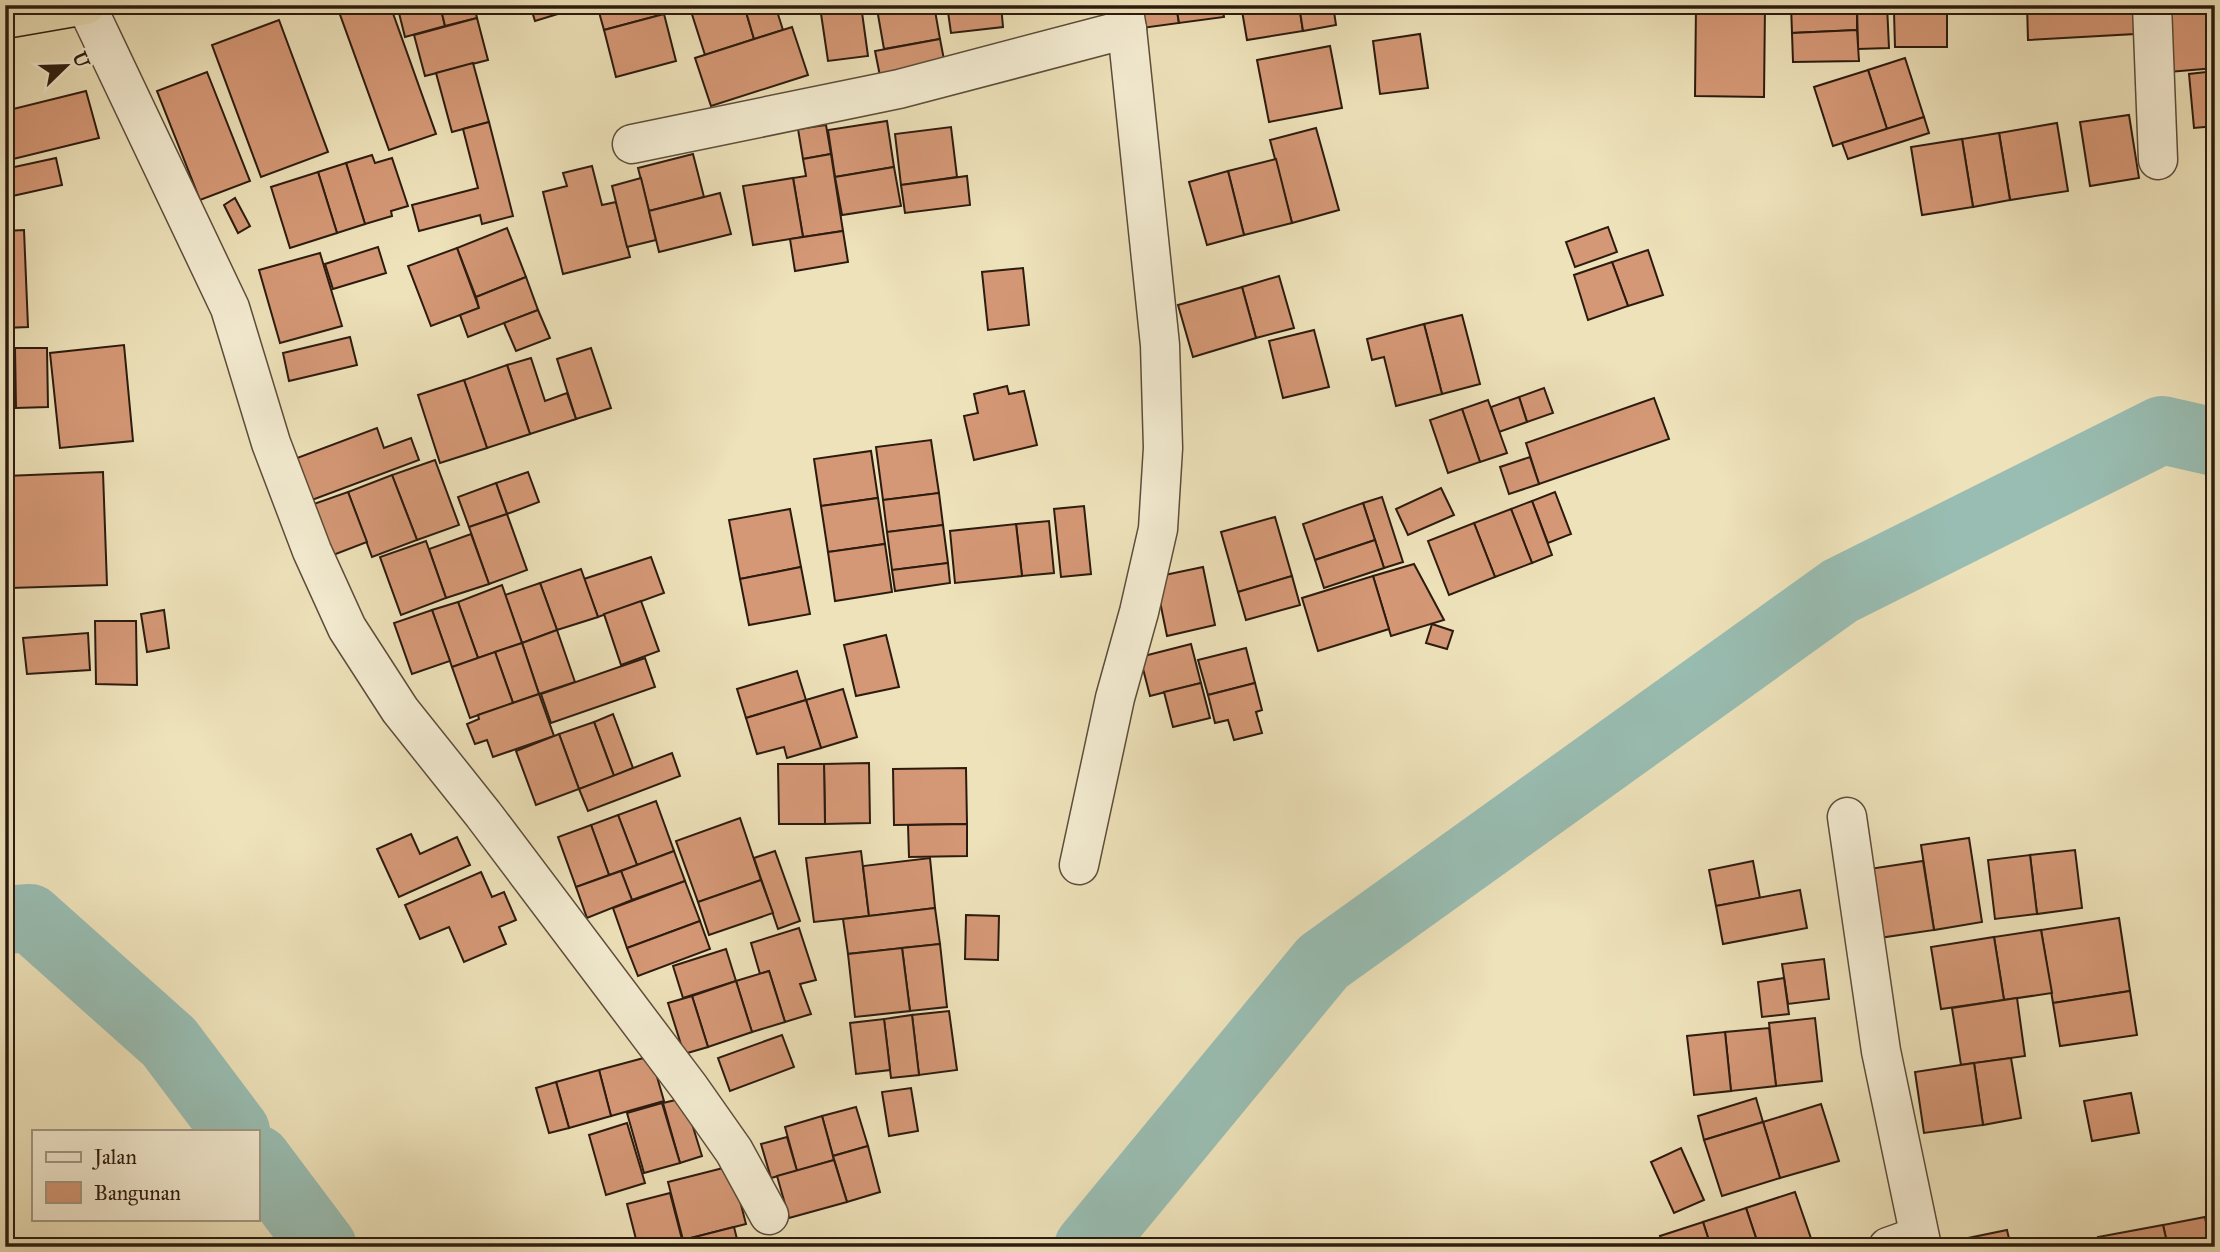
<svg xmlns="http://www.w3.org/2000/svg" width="2220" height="1252" viewBox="0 0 2220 1252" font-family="'IM FELL Great Primer',serif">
	<rect width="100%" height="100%" fill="#eee2ba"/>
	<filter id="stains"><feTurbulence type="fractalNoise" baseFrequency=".00286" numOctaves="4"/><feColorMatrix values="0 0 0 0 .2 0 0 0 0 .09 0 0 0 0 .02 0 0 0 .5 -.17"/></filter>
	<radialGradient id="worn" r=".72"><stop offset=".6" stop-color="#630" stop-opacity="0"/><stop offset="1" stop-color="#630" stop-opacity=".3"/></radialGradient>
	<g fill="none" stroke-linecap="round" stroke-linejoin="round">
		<!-- river -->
		<g stroke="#99bdb2" stroke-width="68">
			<path d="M5 920 30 918 169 1042 236 1131"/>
			<path d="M257 1159 323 1247"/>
			<path d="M1088 1247 1323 962 1840 591 2162 430 2215 442"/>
		</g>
	</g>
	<!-- building -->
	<g fill="#d59876" stroke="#2c1b0f" stroke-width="2">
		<path d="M349 5H390L436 134 389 150 338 9Z"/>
		<path d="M397 5H440L445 26 405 37Z"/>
		<path d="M440 5H474L477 18 445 26Z"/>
		<path d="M530 5H584V6L535 21Z"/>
		<path d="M597 5H662L664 14 604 30Z"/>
		<path d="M689 5H744L754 39 705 55Z"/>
		<path d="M744 5H775L783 30 754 39Z"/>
		<path d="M829 5H861L868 56 828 61 820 7Z"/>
		<path d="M900 5H934L940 39 884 49 877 9Z"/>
		<path d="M947 5H1001L1003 27 951 33Z"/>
		<path d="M1131 5H1176L1179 23 1135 29Z"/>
		<path d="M1176 5H1222L1224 17 1179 23Z"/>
		<path d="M1241 5H1299L1303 31 1247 40Z"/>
		<path d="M1299 5H1333L1336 25 1303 31Z"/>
		<path d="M1696 5H1765L1764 97 1695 96Z"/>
		<path d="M1791 5H1857V30L1792 33Z"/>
		<path d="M1857 5H1887L1889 48 1858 49Z"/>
		<path d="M1894 5H1953V11L1894 12Z"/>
		<path d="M2027 5H2134L2135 34 2028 40Z"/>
		<path d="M2215 5V68L2169 72 2164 10Z"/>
		<path d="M1947 11V47H1895L1894 12Z"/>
		<path d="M664 14 676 61 616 77 604 30Z"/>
		<path d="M477 18 488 60 425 76 414 35Z"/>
		<path d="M279 20 328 152 261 177 212 45Z"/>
		<path d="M792 27 808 75 711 106 695 58Z"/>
		<path d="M1857 30 1859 61 1793 62 1792 33Z"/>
		<path d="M1420 34 1428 88 1380 94 1373 41Z"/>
		<path d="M940 39 946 70 881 81 875 51Z"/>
		<path d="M1330 46 1342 108 1269 122 1257 60Z"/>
		<path d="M1905 58 1924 117 1887 129 1868 70Z"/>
		<path d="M473 63 489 122 452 132 436 73Z"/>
		<path d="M1868 70 1887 129 1833 146 1814 87Z"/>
		<path d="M2215 71V126L2194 128 2189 74Z"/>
		<path d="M207 72 250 181 200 200 157 91Z"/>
		<path d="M86 91 99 138 5 161V111Z"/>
		<path d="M2129 115 2139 178 2090 186 2080 122Z"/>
		<path d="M1924 117 1929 133 1848 159 1842 143Z"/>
		<path d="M887 121 894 167 835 177 828 130Z"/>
		<path d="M489 122 513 216 482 224 480 215 419 231 412 205 478 188 463 129Z"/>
		<path d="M2057 123 2068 191 2010 200 1999 133Z"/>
		<path d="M826 125 831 154 803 159 798 129Z"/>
		<path d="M951 127 957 177 901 185 895 134Z"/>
		<path d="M1316 128 1339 210 1292 223 1270 140Z"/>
		<path d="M1999 133 2010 200 1973 207 1962 139Z"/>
		<path d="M1962 139 1973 207 1922 215 1911 147Z"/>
		<path d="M693 154 704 197 649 211 638 168Z"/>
		<path d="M831 154 843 231 803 237 793 178 806 176 803 159Z"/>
		<path d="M372 155 375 163 392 158 408 206 391 211 392 216 365 224 346 163Z"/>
		<path d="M56 158 62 185 8 197 5 169Z"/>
		<path d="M1276 159 1292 223 1244 235 1228 171Z"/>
		<path d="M346 163 365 224 337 233 318 172Z"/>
		<path d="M592 166 602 205 616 202 630 257 563 274 543 192 567 186 563 173Z"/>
		<path d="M894 167 901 206 842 215 835 177Z"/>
		<path d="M1228 171 1244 235 1207 245 1189 182Z"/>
		<path d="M318 172 337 233 290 248 271 187Z"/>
		<path d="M967 176 970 205 905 213 901 185Z"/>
		<path d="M641 178 656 240 627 247 612 186Z"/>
		<path d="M793 178 803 237 753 245 743 186Z"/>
		<path d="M720 193 731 234 659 252 649 211Z"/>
		<path d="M235 198 250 226 238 233 224 205Z"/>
		<path d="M1608 227 1617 252 1575 267 1566 242Z"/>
		<path d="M507 228 526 277 476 297 457 248Z"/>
		<path d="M24 230 28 327 5 328V231Z"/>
		<path d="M843 231 848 262 795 271 790 239Z"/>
		<path d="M378 247 386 273 333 289 325 264Z"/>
		<path d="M457 248 479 308 431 326 408 266Z"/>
		<path d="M1648 250 1663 295 1628 306 1612 262Z"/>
		<path d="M320 253 342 326 280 343 259 270Z"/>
		<path d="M1612 262 1628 306 1588 320 1574 275Z"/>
		<path d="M1023 268 1029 325 988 330 982 272Z"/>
		<path d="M1279 276 1294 328 1256 338 1242 287Z"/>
		<path d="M526 277 538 310 468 337 460 315 479 308 476 297Z"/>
		<path d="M1242 287 1256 338 1193 357 1178 305Z"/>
		<path d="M538 310 550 338 516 351 504 323Z"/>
		<path d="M1462 315 1480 384 1442 394 1424 324Z"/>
		<path d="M1424 324 1442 394 1396 406 1384 357 1372 360 1367 339Z"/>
		<path d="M1314 330 1329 387 1283 398 1269 341Z"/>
		<path d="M350 337 357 365 289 381 283 353Z"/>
		<path d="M124 345 133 441 60 448 50 353Z"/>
		<path d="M15 348H47L48 407 16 408Z"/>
		<path d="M591 348 611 408 576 419 557 359Z"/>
		<path d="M531 358 545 401 567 393 576 419 530 434 507 365Z"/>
		<path d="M507 365 530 434 487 448 464 380Z"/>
		<path d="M464 380 487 448 440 463 418 395Z"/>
		<path d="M1007 386 1009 394 1024 391 1037 445 974 460 964 416 978 413 974 394Z"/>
		<path d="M1544 388 1553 413 1527 422 1519 397Z"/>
		<path d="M1519 397 1527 422 1499 432 1491 407Z"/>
		<path d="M1654 398 1669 439 1539 484 1526 443Z"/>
		<path d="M1488 400 1507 453 1480 462 1462 409Z"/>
		<path d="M1462 409 1480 462 1448 473 1430 420Z"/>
		<path d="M377 428 384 448 411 438 419 460 312 500 297 458Z"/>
		<path d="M931 440 939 493 883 500 876 447Z"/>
		<path d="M871 451 878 498 821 506 814 459Z"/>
		<path d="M1530 457 1539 484 1509 494 1500 467Z"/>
		<path d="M435 460 459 525 417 540 392 475Z"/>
		<path d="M103 472 107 585 10 588 6 476Z"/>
		<path d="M528 472 539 502 507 514 496 483Z"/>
		<path d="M392 475 417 540 372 557 348 492Z"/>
		<path d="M496 483 507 514 469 527 458 497Z"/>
		<path d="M1441 488 1454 515 1408 535 1396 509Z"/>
		<path d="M348 492 367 542 328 557 308 506Z"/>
		<path d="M1555 492 1571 534 1548 543 1532 501Z"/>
		<path d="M939 493 943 525 887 532 883 500Z"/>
		<path d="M1382 497 1403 562 1384 568 1363 503Z"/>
		<path d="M878 498 885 544 828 552 821 506Z"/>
		<path d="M1532 501 1552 555 1532 563 1511 509Z"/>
		<path d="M1363 503 1375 540 1315 560 1303 524Z"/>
		<path d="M1084 506 1091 574 1061 577 1054 509Z"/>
		<path d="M790 509 801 567 740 579 729 520Z"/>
		<path d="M1511 509 1532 563 1495 577 1474 523Z"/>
		<path d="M507 514 527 570 489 584 469 527Z"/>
		<path d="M1275 517 1292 576 1238 592 1221 532Z"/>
		<path d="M1049 521 1054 573 1022 576 1016 524Z"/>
		<path d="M1474 523 1495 577 1449 595 1428 541Z"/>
		<path d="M1016 524 1022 576 955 583 950 531Z"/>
		<path d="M943 525 948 563 892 570 887 532Z"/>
		<path d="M471 534 489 584 446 598 429 549Z"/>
		<path d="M1375 540 1384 568 1324 588 1315 560Z"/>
		<path d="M426 541 446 598 401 615 380 557Z"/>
		<path d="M885 544 892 592 835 601 828 552Z"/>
		<path d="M651 557 664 593 598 617 584 579Z"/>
		<path d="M948 563 950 583 895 591 892 570Z"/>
		<path d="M1414 564 1444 620 1391 636 1373 576Z"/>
		<path d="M801 567 810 614 749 625 740 579Z"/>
		<path d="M1203 567 1215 625 1167 636 1155 577Z"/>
		<path d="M581 569 598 617 557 630 540 583Z"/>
		<path d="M1292 576 1300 605 1246 620 1238 592Z"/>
		<path d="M1373 576 1389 629 1318 651 1302 598Z"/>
		<path d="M540 583 557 630 522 643 505 595Z"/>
		<path d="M502 585 522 643 478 658 458 602Z"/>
		<path d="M641 601 659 651 621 665 604 614Z"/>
		<path d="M458 602 478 658 452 667 432 610Z"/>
		<path d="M164 610 169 648 147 652 141 614Z"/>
		<path d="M432 610 450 661 412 674 394 623Z"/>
		<path d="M95 621H136L137 685 96 684Z"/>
		<path d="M1432 624 1453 631 1447 649 1426 643Z"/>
		<path d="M557 630 575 682 539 694 522 643Z"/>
		<path d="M88 633 90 670 27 674 23 638Z"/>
		<path d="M886 635 899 687 856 696 844 645Z"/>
		<path d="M522 643 539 694 513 703 495 652Z"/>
		<path d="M1191 644 1201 683 1150 696 1140 657Z"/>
		<path d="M1246 648 1255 683 1208 695 1198 660Z"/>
		<path d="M495 652 513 703 470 718 452 667Z"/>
		<path d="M645 658 655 687 551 723 541 694Z"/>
		<path d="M797 671 806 700 746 718 737 689Z"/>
		<path d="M1201 683 1210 718 1173 727 1164 692Z"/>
		<path d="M1255 683 1262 710 1256 712 1262 733 1234 740 1228 720 1215 723 1208 695Z"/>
		<path d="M843 689 857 737 821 748 806 700Z"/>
		<path d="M539 694 554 736 493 757 487 740 475 744 467 724 479 719 478 715Z"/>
		<path d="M806 700 821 748 787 758 784 747 757 754 746 718Z"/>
		<path d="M613 714 633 768 614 776 594 722Z"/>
		<path d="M594 722 614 776 579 789 559 734Z"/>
		<path d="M559 734 579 789 536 805 516 751Z"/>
		<path d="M672 753 680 776 588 811 579 789Z"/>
		<path d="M869 763 870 823 825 824 824 764Z"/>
		<path d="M778 764H824L825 824H779Z"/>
		<path d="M966 768 967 824 894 825 893 769Z"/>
		<path d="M656 801 674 851 637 865 618 815Z"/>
		<path d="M618 815 637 865 609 875 591 825Z"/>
		<path d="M740 818 761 880 698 902 676 841Z"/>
		<path d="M967 824V856L909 857 908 825Z"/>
		<path d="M591 825 609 875 576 887 558 837Z"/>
		<path d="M411 834 420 854 457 837 470 865 399 897 377 849Z"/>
		<path d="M1969 838 1982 922 1934 930 1921 845Z"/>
		<path d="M2075 850 2082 908 2037 914 2030 855Z"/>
		<path d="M674 851 685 881 632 900 621 871Z"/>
		<path d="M775 851 800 921 778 929 754 858Z"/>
		<path d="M861 851 869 916 814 922 806 858Z"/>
		<path d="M2030 855 2037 914 1995 919 1988 860Z"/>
		<path d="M930 858 935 908 869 916 863 866Z"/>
		<path d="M1753 861 1760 898 1716 906 1709 870Z"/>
		<path d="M1923 861 1934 930 1879 938 1869 869Z"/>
		<path d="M621 871 632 900 587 918 576 887Z"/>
		<path d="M481 872 492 897 504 892 516 920 499 927 506 944 464 962 449 927 420 939 405 905Z"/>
		<path d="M761 880 773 913 709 935 698 902Z"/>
		<path d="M685 881 700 921 627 948 613 908Z"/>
		<path d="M1800 890 1807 928 1723 944 1716 906Z"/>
		<path d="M935 908 940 944 848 954 843 919Z"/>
		<path d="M966 915 999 916 998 960 965 959Z"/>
		<path d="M2119 918 2130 991 2053 1003 2041 930Z"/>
		<path d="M700 921 710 949 638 976 627 948Z"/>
		<path d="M799 928 816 980 800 984 811 1014 785 1022 769 971 760 974 751 943Z"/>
		<path d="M2041 930 2052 993 2004 1000 1994 937Z"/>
		<path d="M1994 937 2004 1000 1941 1009 1931 947Z"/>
		<path d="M940 944 947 1007 910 1011 902 948Z"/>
		<path d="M902 948 910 1011 855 1017 848 954Z"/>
		<path d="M726 949 736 981 683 998 673 966Z"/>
		<path d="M1824 959 1829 999 1788 1004 1782 964Z"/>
		<path d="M769 971 785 1022 752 1032 736 981Z"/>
		<path d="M1784 978 1789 1014 1762 1017 1758 982Z"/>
		<path d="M736 981 752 1032 708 1047 692 996Z"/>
		<path d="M2130 991 2137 1035 2060 1046 2053 1003Z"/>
		<path d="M692 996 708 1047 684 1054 668 1003Z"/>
		<path d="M2017 998 2025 1056 1961 1065 1952 1008Z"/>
		<path d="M949 1011 957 1070 919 1075 912 1015Z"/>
		<path d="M912 1015 919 1075 891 1078 884 1019Z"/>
		<path d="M1815 1018 1822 1081 1776 1086 1769 1023Z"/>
		<path d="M884 1019 890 1070 856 1074 850 1023Z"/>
		<path d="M1769 1028 1776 1086 1731 1091 1725 1032Z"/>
		<path d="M1725 1032 1731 1091 1694 1095 1687 1036Z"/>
		<path d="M782 1035 794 1067 730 1091 718 1058Z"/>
		<path d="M651 1056 664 1101 611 1116 599 1070Z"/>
		<path d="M2011 1058 2021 1118 1983 1125 1974 1063Z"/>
		<path d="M1974 1063 1983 1125 1924 1133 1915 1072Z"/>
		<path d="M599 1070 611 1116 569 1128 556 1082Z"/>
		<path d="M556 1082 569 1128 549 1133 536 1088Z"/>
		<path d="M911 1088 918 1131 889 1136 882 1092Z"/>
		<path d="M2131 1093 2139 1133 2092 1141 2084 1101Z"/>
		<path d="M684 1098 702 1156 680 1163 663 1103Z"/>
		<path d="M1756 1098 1763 1122 1704 1140 1698 1116Z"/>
		<path d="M662 1103 680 1163 644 1173 627 1113Z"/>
		<path d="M1821 1104 1839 1161 1780 1178 1763 1122Z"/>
		<path d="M856 1107 868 1146 833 1156 822 1116Z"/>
		<path d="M822 1116 834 1160 797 1171 785 1127Z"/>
		<path d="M1763 1122 1780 1178 1722 1196 1704 1140Z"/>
		<path d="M627 1123 645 1183 606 1195 589 1135Z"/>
		<path d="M787 1137 797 1171 771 1178 761 1144Z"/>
		<path d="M868 1146 880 1192 847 1202 833 1156Z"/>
		<path d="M1681 1148 1704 1200 1674 1213 1651 1162Z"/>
		<path d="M834 1160 847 1202 789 1218 777 1176Z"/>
		<path d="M731 1166 746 1224 683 1240 668 1182Z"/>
		<path d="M1795 1192 1814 1247H1759L1746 1208Z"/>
		<path d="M670 1193 684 1247H638L627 1204Z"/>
		<path d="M1746 1208 1759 1247H1711L1703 1222Z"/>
		<path d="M2215 1215V1247H2211L2205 1217Z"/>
		<path d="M2205 1217 2211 1247H2168L2163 1225Z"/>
		<path d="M1703 1222 1711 1247H1663L1660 1236Z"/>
		<path d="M2163 1225 2168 1247H2100L2098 1237Z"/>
		<path d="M734 1227 739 1247H684L683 1240Z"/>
		<path d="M2007 1230 2011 1247 1934 1245Z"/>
	</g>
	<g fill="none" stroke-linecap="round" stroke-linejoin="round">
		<!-- minor casing -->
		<g stroke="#5c4d3a" stroke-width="41">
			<g id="minor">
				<path d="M86 5 230 308 271 443 312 551 347 628 400 710 483 814 689 1087 734 1151 769 1215"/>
				<path d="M2152 5 2158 160"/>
				<path d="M632 144 899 89 1127 29"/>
				<path d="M1847 817 1881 1051 1922 1247"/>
				<path d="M1079 865 1115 698 1139 612 1158 529 1163 448 1160 345 1127 29 1123 5"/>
				<path d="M1888 1247 1919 1236"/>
			</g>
		</g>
		<!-- trunk casing -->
		<g stroke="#2c1b0f" stroke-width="41">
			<path id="trunk" d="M5 19 86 5"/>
		</g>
		<!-- minor -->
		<use href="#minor" stroke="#f4ecd2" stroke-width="38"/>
		<!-- trunk -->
		<use href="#trunk" stroke="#eee2ba" stroke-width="38"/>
	</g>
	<!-- margin -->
	<rect width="2220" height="1252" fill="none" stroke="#eee2ba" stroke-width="28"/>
	<rect x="7" y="7" width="2206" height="1238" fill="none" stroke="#2c1b0f" stroke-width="3.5"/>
	<rect x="14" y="14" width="2192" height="1224" fill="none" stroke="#2c1b0f" stroke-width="2"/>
	<!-- legend -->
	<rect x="32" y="1130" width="228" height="91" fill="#f4ecd2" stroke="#a49884" stroke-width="2"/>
	<rect x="46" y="1152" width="35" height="10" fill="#f4ecd2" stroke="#a49884" stroke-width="2"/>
	<text x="94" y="1164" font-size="21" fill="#2c1b0f">Jalan</text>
	<rect x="46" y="1182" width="35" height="21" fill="#d59876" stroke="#a49884" stroke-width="2"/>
	<text x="94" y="1200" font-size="21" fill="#2c1b0f">Bangunan</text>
	<!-- north arrow -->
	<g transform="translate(66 66) rotate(67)" stroke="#f4ecd2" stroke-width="5" paint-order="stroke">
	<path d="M0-5L12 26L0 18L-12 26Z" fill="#2c1b0f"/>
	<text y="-10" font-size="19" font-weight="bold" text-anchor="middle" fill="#2c1b0f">U</text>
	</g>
	<rect width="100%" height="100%" filter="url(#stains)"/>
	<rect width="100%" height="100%" fill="url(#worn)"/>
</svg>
